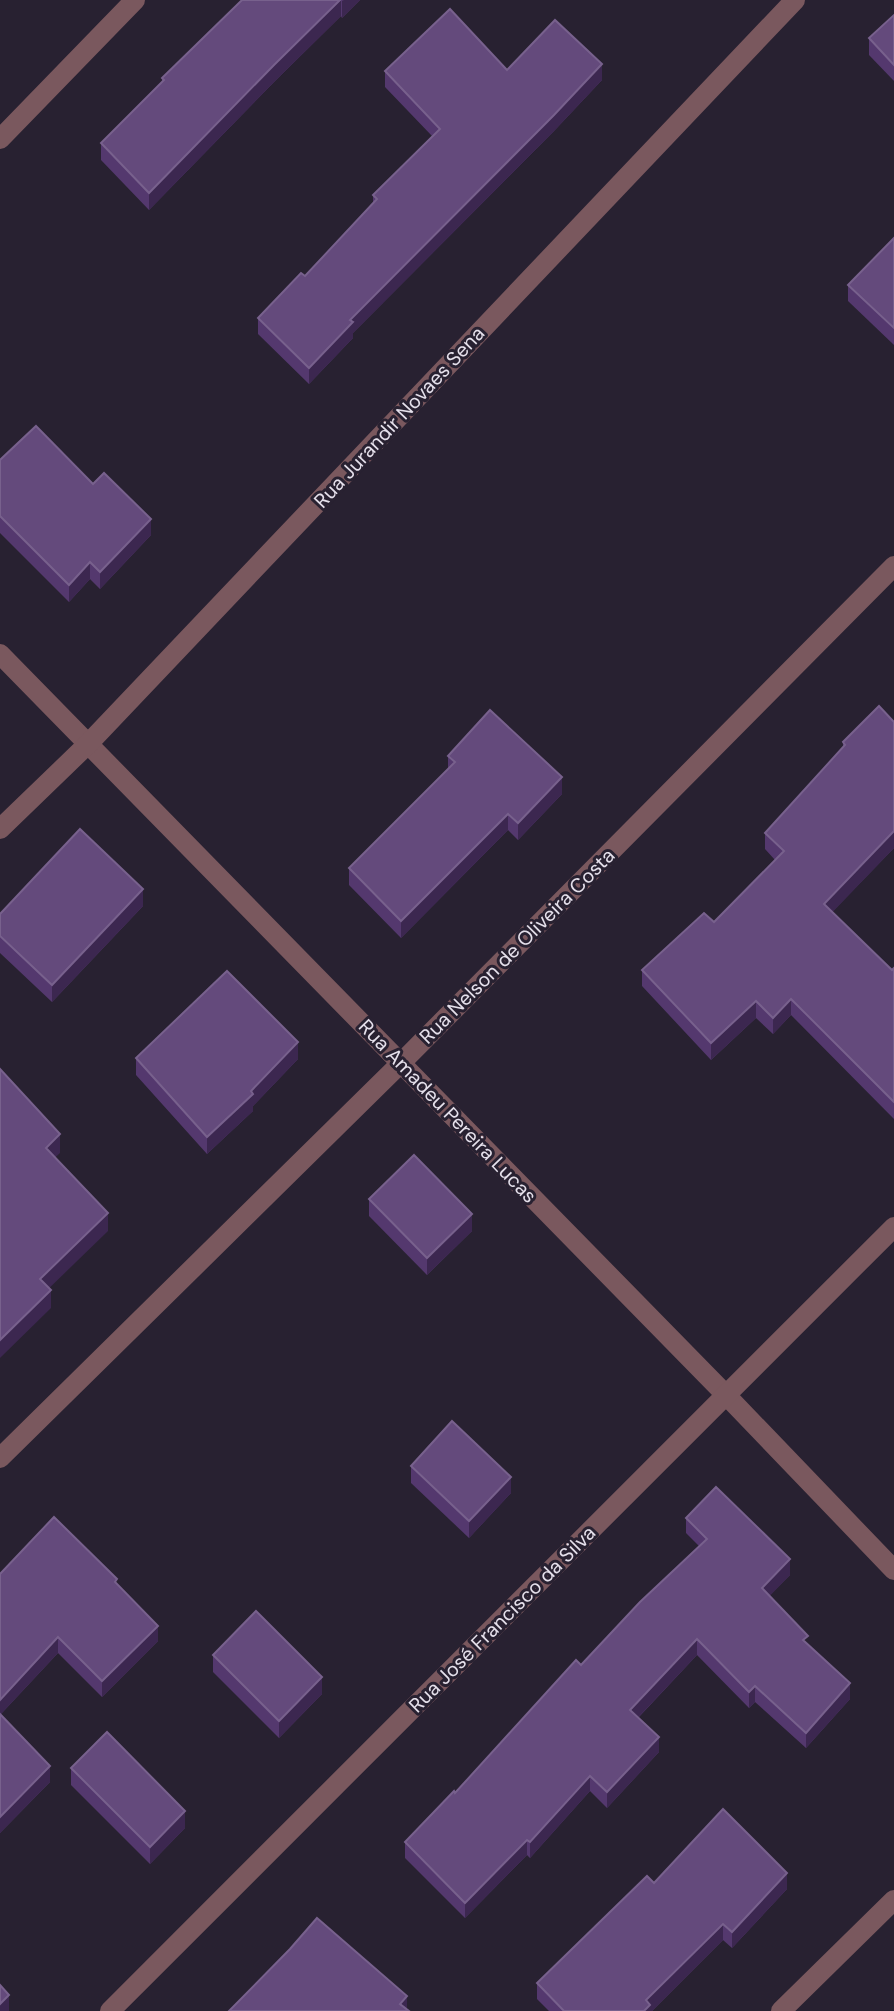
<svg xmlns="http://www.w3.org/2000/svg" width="894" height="2011" viewBox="0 0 894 2011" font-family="'DM Sans',sans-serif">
	<rect width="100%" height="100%" fill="#282131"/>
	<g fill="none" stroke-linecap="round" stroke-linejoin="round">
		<!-- street -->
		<g stroke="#7a585e" stroke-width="20">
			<path d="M0 139 135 0"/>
			<path d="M0 654 726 1395 894 1570"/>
			<path d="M0 829 89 743 795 0"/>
			<path d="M0 1458 401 1063 894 566"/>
			<path d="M110 2011 894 1227"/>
			<path d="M781 2011 894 1900"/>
		</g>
	</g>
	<!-- wall -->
	<g fill="#54386e">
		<path d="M242 0H360L342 18 341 16 274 82 149 210 101 160V143L162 82V78Z"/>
		<path d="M894 15V81L869 55V38Z"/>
		<path d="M507 70 602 80 554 131 353 333V338L309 384 258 334V318L305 276 373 204V195L432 136 385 87V71Z"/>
		<path d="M894 238V345L848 301V285Z"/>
		<path d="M0 460 93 484 151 535 100 589 90 579 69 602 0 533Z"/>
		<path d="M894 722V848L832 912 892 970 894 968V1119L791 1015 773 1034 756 1018 711 1060 642 986V970L714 922 775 860 765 849V833L843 748V742Z"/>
		<path d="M448 756 562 794 518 840 508 830 401 938 349 885V868L448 769Z"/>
		<path d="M143 906 52 1002 0 953V914Z"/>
		<path d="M136 1058 298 1059 253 1106V1111L207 1154 136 1075Z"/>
		<path d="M369 1199 472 1231 427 1275 369 1216Z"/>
		<path d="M411 1466 511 1493 469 1538 411 1483Z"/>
		<path d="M686 1518 790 1575 769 1596 850 1699 806 1748 755 1702 749 1708 697 1655 638 1718 659 1752 607 1808 590 1791 530 1858 527 1855 465 1918 405 1858V1842L455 1793 581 1665 699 1546 686 1533Z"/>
		<path d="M0 1574 117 1584 158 1641 102 1697 58 1653 0 1715 50 1782 0 1833Z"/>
		<path d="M213 1655 322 1694 279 1738 213 1672Z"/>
		<path d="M71 1768 185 1828 150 1864 71 1785Z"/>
		<path d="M654 1883 787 1889 732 1948 723 1940 652 2011H549L537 1999V1983Z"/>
	</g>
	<!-- shaded-wall -->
	<g fill="#3c2750">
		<path d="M341 0V16L274 82 149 210V193L274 65Z"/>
		<path d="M344 0H360L342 18V1Z"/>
		<path d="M602 64V80L554 131 353 333V338L309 384V368L350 320Z"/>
		<path d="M151 519V535L100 589V572Z"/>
		<path d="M90 562V579L69 602V585Z"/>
		<path d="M562 777V794L518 840V823Z"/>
		<path d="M508 814V830L401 938V921Z"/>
		<path d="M894 831V848L824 921V904Z"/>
		<path d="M143 889V906L52 1002V985Z"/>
		<path d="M791 999V1015L773 1034V1018Z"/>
		<path d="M756 1001V1018L711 1060V1043Z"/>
		<path d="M298 1042V1059L253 1106V1111L207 1154V1137Z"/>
		<path d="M60 1134V1153L46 1166V1148Z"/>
		<path d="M108 1213V1231L40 1297V1279Z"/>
		<path d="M472 1214V1231L427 1275V1258Z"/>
		<path d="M51 1290V1308L0 1358V1340Z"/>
		<path d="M511 1477V1493L469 1538V1521Z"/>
		<path d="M790 1559V1575L762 1604V1588Z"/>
		<path d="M158 1626V1641L102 1697V1681Z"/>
		<path d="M58 1637V1653L0 1715V1700Z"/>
		<path d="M697 1639V1655L630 1726V1710Z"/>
		<path d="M322 1677V1694L279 1738V1721Z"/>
		<path d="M850 1683V1699L806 1748V1733Z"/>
		<path d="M755 1686V1702L749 1708V1692Z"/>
		<path d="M659 1737V1752L607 1808V1792Z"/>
		<path d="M50 1766V1782L0 1833V1817Z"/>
		<path d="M590 1776V1791L530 1858V1842Z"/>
		<path d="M185 1811V1828L150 1864V1847Z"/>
		<path d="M527 1840V1855L465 1918V1903Z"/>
		<path d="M787 1873V1889L732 1948V1932Z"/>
		<path d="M723 1924V1940L652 2011H644L646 2000Z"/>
		<path d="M9 1995V2011H0V2004Z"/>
		<path d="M407 1996V2011L400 2004Z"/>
	</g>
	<!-- building -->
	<g fill="#644a7c" stroke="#78618d" stroke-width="2">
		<path d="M242 0H340L274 65 149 193 101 143 164 80 162 78Z"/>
		<path d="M450 9 507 70 555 20 602 64 554 115 350 320 353 322 309 368 258 318 301 273 305 276 377 199 373 195 440 129 385 71Z"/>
		<path d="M894 15V65L869 38Z"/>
		<path d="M894 238V328L848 285Z"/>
		<path d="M36 426 93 484 104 473 151 519 100 572 90 562 69 585 0 516V460Z"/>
		<path d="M879 706 894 722V831L824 904 892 970 894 968V1102L791 999 773 1018 756 1001 711 1043 642 970 704 913 714 922 784 851 765 833 845 745 843 742Z"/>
		<path d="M490 710 562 777 518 823 508 814 401 921 349 868 455 762 448 756Z"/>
		<path d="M80 829 143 889 52 985 0 936V914Z"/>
		<path d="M227 971 298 1042 251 1091 253 1094 207 1137 136 1058Z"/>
		<path d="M0 1069 60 1134 46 1148 108 1213 40 1279 51 1290 0 1340Z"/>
		<path d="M414 1155 472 1214 427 1258 369 1199Z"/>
		<path d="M452 1421 511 1477 469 1521 411 1466Z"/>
		<path d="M716 1487 790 1559 762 1588 808 1636 803 1640 850 1683 806 1733 755 1686 749 1692 697 1639 630 1710 659 1737 607 1792 590 1776 530 1842 527 1840 465 1903 405 1842 454 1791 455 1793 576 1660 581 1665 640 1602 707 1539 686 1518Z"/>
		<path d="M54 1517 117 1579 115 1582 158 1626 102 1681 58 1637 0 1700V1574Z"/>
		<path d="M256 1611 322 1677 279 1721 213 1655Z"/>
		<path d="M0 1714 50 1766 0 1817Z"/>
		<path d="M107 1732 185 1811 150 1847 71 1768Z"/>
		<path d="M723 1809 787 1873 732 1932 723 1924 646 2000 650 2005 644 2011H564L537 1983 647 1876 654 1883Z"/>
		<path d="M317 1918 407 1996 400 2004 409 2011H229L290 1949Z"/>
		<path d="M0 1985 9 1995 0 2004Z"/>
	</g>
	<g text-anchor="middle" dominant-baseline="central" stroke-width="6" stroke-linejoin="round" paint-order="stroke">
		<!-- street labels -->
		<g font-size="20" fill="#e5e0eb" stroke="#282131">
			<text transform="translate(399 417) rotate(-47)">Rua Jurandir Novaes Sena</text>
			<text transform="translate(517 946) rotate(-45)">Rua Nelson de Oliveira Costa</text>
			<text transform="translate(448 1111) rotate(46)">Rua Amadeu Pereira Lucas</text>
			<text transform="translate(502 1619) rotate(-45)">Rua José Francisco da Silva</text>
		</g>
	</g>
</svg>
